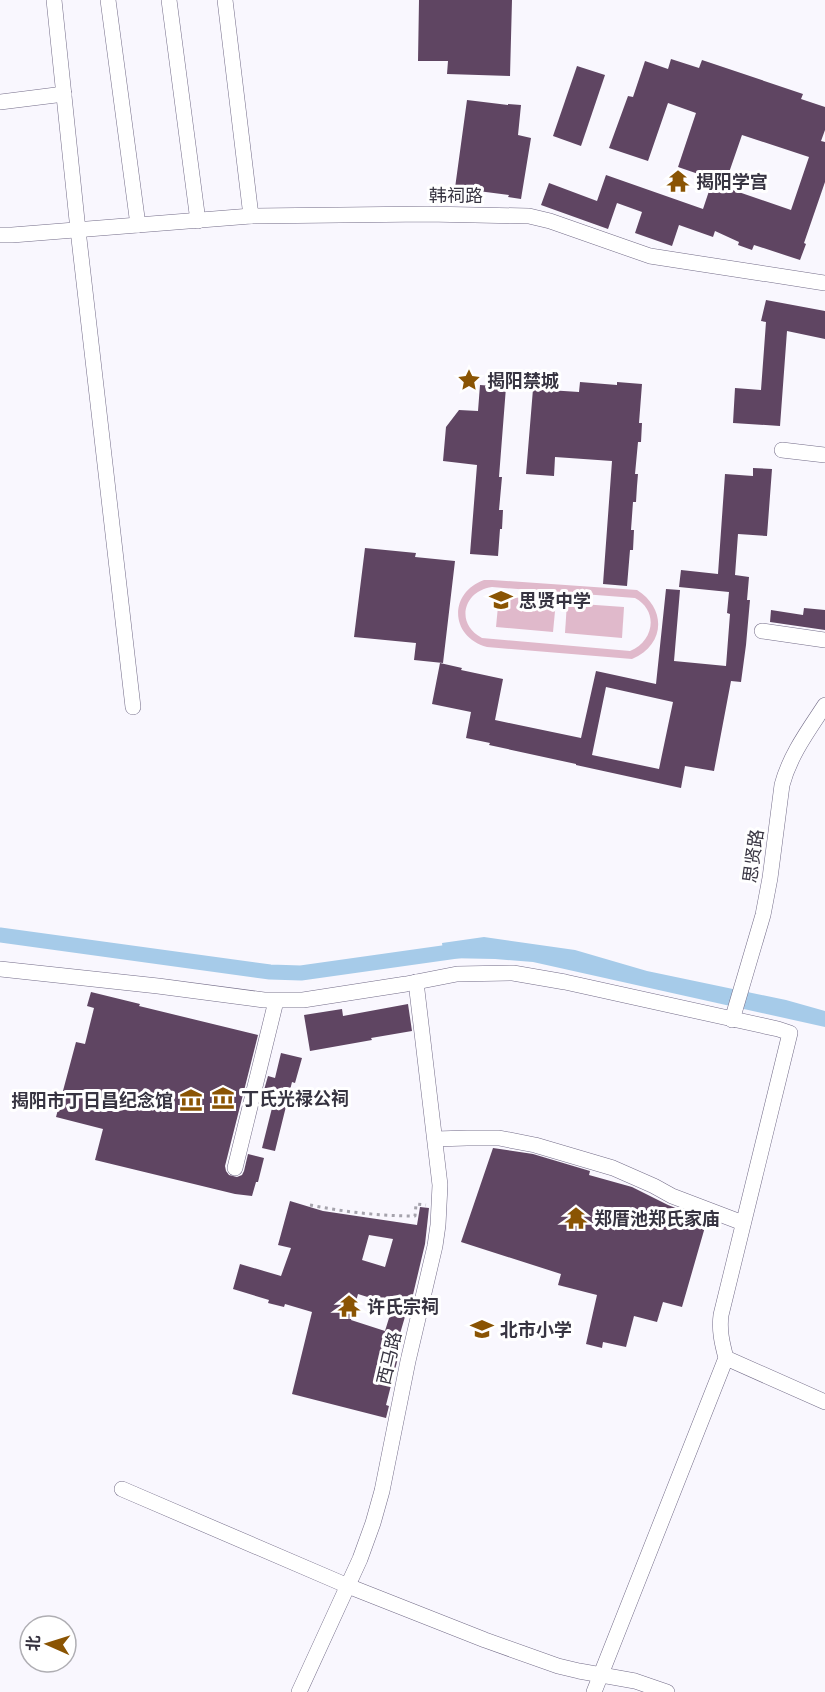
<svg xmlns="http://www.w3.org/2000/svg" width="825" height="1692" viewBox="0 0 825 1692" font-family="'Titillium Web','Noto Sans SC',sans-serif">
	<rect width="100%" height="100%" fill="#f9f7fe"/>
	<!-- green -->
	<g fill="#e0b9cb" fill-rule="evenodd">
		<path d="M484 580H492L637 590C667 609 665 645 632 659L487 647C450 637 448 593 484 580ZM492 587 635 598C659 611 654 641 630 651L482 638C455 624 463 591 492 587Z"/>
		<path d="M499 596 556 601 553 632 496 627Z"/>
		<path d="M567 603 624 607 622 638 565 633Z"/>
	</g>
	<!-- water -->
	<path fill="#a6cbe9" d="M484 937 575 950 647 971 786 1000 825 1011V1027L533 962 495 959 444 958 442 943Z"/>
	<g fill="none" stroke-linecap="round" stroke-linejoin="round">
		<!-- canal -->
		<path stroke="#a6cbe9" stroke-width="15" d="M0 935 270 972 301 973 464 950"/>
	</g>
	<!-- building -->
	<g fill="#5f4562" fill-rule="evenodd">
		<path d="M419 0H512L510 76 447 74 448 61H418Z"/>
		<path d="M671 59 699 68 702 60 803 94 801 99 825 107V130L821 141 825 142V182L804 243 806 244 800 260 754 245 752 250 738 245 739 242 715 231 713 237 679 225 672 246 635 233 642 212 617 203 608 229 541 205 549 183 597 201 606 175 703 209 713 179 678 167 696 113 668 103 648 161 609 148 628 96 633 97 645 61 668 69ZM742 135 809 157 791 210 724 187Z"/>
		<path d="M577 66 605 75 581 146 553 136Z"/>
		<path d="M467 100 508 105V104L521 105 518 135 531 138 521 199 508 197 509 195 455 188Z"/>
		<path d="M766 300 825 311V339L787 331 780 426 733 423 735 388 761 390 766 322 761 321Z"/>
		<path d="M580 382 617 385V382L642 384 639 423H642L641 442H638L635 474H638L637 486 636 502H633L631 530H634L633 550H630L627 586 603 584 612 461 555 457 554 476 526 474 533 389 579 392Z"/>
		<path d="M480 385 506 387 499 477H502L499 510H503L502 529H500L498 556 470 554 477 465 443 461 446 427 459 410 478 411Z"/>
		<path d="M753 468 772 469 767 536 738 534 735 575 749 577 747 600H750L746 645 741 682 731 681 714 771 685 766 681 788 576 765V764L489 745 490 743 466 738 471 712 432 704 440 663 462 668 461 670 503 679 495 720 581 738 596 671 656 684 666 589 680 590 674 661 726 666 730 614 727 613 729 592 679 587 681 570 718 574 725 474 753 476ZM606 687 673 702 659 769 592 755Z"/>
		<path d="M365 548 416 553 415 557 455 561 443 663 414 660 416 643 354 637Z"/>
		<path d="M804 608 825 610V630L770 622 771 610 803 615Z"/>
		<path d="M91 992 140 1004 139 1006 258 1035 225 1166 226 1171 229 1175 237 1177 242 1175 244 1171 248 1154 264 1158 258 1182H256L252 1196 235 1194 95 1160 103 1129 56 1117 76 1042 85 1044 94 1008 87 1006Z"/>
		<path d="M408 1004 412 1031 371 1038 372 1040 310 1051 304 1015 342 1009 343 1016Z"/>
		<path d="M281 1053 302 1058 295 1083 292 1082 275 1151 262 1148 274 1100 262 1097 268 1076 275 1078Z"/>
		<path d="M493 1148 533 1154 590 1171 589 1175 632 1187 668 1205 707 1220 682 1307 663 1302 657 1322 634 1316 626 1347 603 1342 602 1348 586 1344 597 1295 558 1285 561 1274 461 1242Z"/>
		<path d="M290 1201 323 1211 417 1225 420 1207 429 1208 425 1244 411 1303H409L397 1344 400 1345 396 1358H398L386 1405 389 1406 386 1418 292 1394 312 1312 285 1304 284 1307 268 1303 269 1300 233 1289 240 1264 281 1276 291 1248 278 1245ZM369 1235 393 1239 385 1267 362 1260ZM358 1294 393 1305 385 1331 351 1320Z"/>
	</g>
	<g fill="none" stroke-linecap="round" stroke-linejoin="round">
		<!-- minor casing -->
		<g stroke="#736c88" stroke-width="16">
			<g id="minor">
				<path d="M54 0 78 230 133 707"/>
				<path d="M108 0 138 225"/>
				<path d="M169 0 198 221"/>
				<path d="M225 0 251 216"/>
				<path d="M0 102 64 94"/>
				<path d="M0 235H12L251 216 427 214 529 216 550 221 650 256 825 283"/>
				<path d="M782 450 825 455"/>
				<path d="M762 631 825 640"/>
				<path d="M0 969 158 986 264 1000H303L406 984 457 974 513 973 565 982 778 1029 790 1033 721 1315C719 1330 722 1343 726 1358L594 1692"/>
				<path d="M732 1020 763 915 770 878 782 785C790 755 808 731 825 705"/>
				<path d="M436 1139 467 1138H499L535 1145 613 1168 654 1186 672 1196 743 1223"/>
				<path d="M235 1168 276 1001"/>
				<path d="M726 1358 825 1402"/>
				<path d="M122 1489 348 1586 485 1640 558 1666 579 1671 635 1681 667 1692"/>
				<path d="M299 1692 360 1559 373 1523 382 1491 408 1361 435 1246 438 1225 440 1185 416 982"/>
			</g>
		</g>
		<!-- path -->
		<path stroke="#a5a3ac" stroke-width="3" stroke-dasharray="3 4.5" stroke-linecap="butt" d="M310 1205C345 1212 379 1216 415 1216L416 1204 426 1205"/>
		<!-- minor -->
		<use href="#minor" stroke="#fff" stroke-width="15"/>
	</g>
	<!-- icons -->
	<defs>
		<g id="temple-bare" transform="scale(1.8)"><path d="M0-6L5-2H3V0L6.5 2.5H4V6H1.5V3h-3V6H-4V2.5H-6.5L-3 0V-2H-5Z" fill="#8a5403" stroke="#fff" stroke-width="2.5" paint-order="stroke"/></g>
		<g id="sight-bare" transform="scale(1.8)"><path d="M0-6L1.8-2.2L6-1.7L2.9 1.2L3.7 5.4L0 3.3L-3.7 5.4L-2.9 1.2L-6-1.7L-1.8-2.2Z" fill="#8a5403" stroke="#fff" stroke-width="2.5" paint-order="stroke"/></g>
		<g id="school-bare" transform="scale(1.8)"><path d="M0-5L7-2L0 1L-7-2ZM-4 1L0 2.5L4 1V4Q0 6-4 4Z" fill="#8a5403" stroke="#fff" stroke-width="2.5" paint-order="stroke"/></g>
		<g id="museum-bare" transform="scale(1.8)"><path d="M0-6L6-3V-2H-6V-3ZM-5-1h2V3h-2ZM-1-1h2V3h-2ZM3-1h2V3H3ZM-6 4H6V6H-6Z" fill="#8a5403" stroke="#fff" stroke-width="2.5" paint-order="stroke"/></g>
	</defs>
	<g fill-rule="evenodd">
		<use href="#temple-bare" x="678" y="181"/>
		<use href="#sight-bare" x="469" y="380"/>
		<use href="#school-bare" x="501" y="600"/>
		<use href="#museum-bare" x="223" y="1098"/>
		<use href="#museum-bare" x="191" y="1100"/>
		<use href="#temple-bare" x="576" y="1218"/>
		<use href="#temple-bare" x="349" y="1306"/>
		<use href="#school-bare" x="482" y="1329"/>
	</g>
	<g text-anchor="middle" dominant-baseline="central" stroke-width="6" stroke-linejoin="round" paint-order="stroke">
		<!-- poi labels -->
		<g font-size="18" font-weight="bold" fill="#373441" stroke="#fff" text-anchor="start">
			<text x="696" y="181">揭阳学宫</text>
			<text x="487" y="380">揭阳禁城</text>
			<text x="519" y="600">思贤中学</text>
			<text x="241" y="1098">丁氏光禄公祠</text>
			<text x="173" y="1100" text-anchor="end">揭阳市丁日昌纪念馆</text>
			<text x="594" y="1218">郑厝池郑氏家庙</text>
			<text x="367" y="1306">许氏宗祠</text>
			<text x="500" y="1329">北市小学</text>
		</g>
		<!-- street labels -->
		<g font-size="18" fill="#373441" stroke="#fff">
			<text x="456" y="195">韩祠路</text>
			<text transform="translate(753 856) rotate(-82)">思贤路</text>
			<text transform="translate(389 1358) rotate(-77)">西马路</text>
		</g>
	</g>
	<!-- north arrow -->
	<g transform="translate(48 1644) rotate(273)"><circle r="28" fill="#ffffff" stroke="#afaeb3" stroke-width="1.5"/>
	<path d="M0-4.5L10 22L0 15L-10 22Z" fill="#8a5403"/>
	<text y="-9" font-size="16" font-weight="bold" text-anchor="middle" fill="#373441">北</text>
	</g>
</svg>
